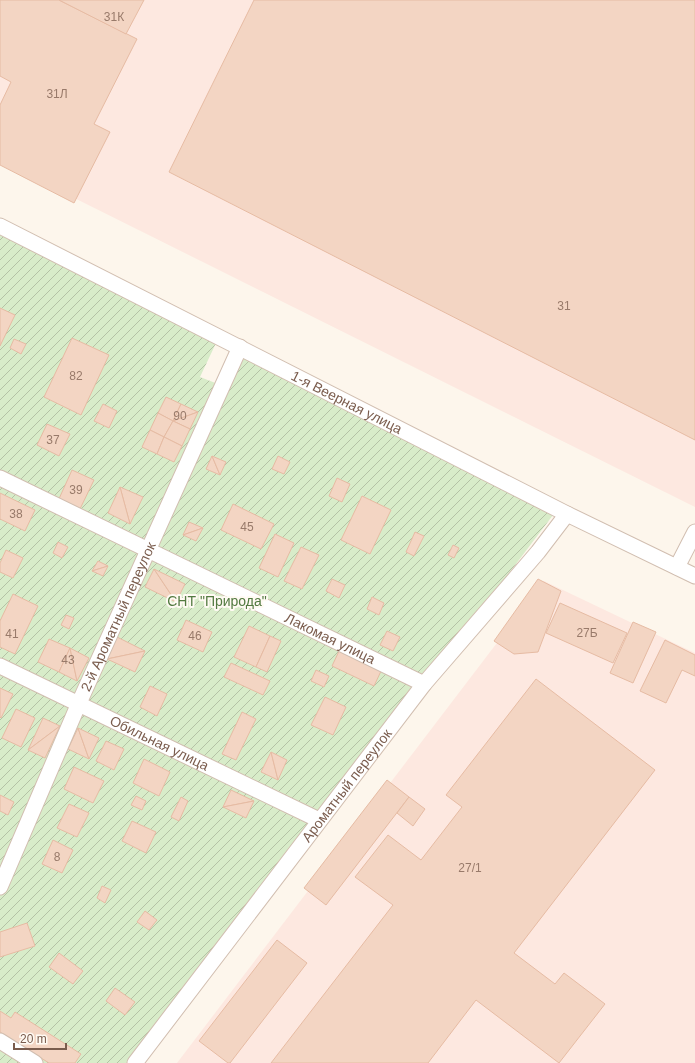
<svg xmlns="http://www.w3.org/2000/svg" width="695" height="1063" viewBox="0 0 695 1063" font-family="Arial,sans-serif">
	<defs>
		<pattern id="garden-furrows" width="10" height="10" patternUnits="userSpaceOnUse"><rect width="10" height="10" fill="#d8ecc9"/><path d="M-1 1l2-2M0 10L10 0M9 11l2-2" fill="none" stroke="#b4c2a5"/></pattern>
	</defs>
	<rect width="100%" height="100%" fill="#fdf6ec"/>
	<!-- commercial -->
	<g fill="#fde8e0">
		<path d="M0 0H695V507L0 161Z"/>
		<path d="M544 581 695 653V1063H177Z"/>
	</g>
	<!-- garden -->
	<path fill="url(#garden-furrows)" d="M0 231 217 341 200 377 218 384 235 351 553 515 139 1063H0Z"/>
	<!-- building -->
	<g fill="#f3d5c3" stroke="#e6bba3">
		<path d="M0 0H59L137 39 94 124 110 132 74 203 0 165V105L11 82 0 76Z"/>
		<path d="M59 0H144L126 34Z"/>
		<path d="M254 0H695V440L169 172Z"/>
		<path d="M0 308 15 315 0 346Z"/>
		<path d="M72 338 109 355 81 415 44 397Z"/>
		<path d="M14 339 26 344 21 354 10 348Z"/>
		<path d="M166 397 181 404 173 421 158 413Z"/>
		<path d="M103 404 117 411 109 428 94 421Z"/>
		<path d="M181 404 198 412 173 421Z"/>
		<path d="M198 412 190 429 173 421Z"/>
		<path d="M158 413 173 421 164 437 150 430Z"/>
		<path d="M173 421 190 429 182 446 164 437Z"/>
		<path d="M47 424 70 434 59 456 37 445Z"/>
		<path d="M150 430 164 437 157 454 142 447Z"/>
		<path d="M164 437 182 446 174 462 157 454Z"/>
		<path d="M212 456 220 475 206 469Z"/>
		<path d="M212 456 226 462 220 475Z"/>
		<path d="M278 456 290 462 284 474 272 469Z"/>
		<path d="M72 470 94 480 79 511 58 501Z"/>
		<path d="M337 478 350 484 342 502 329 496Z"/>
		<path d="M120 487 143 497 130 524Z"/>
		<path d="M120 487 130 524 108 513Z"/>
		<path d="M0 493 35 510 25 531 0 519Z"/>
		<path d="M362 496 391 510 370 554 341 540Z"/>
		<path d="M233 504 274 524 261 549 221 530Z"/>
		<path d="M189 522 203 528 183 535Z"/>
		<path d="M203 528 196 541 183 535Z"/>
		<path d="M415 532 424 536 414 556 406 552Z"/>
		<path d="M275 534 294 543 278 577 259 568Z"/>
		<path d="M58 542 68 547 62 558 53 553Z"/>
		<path d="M453 545 459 548 454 558 448 555Z"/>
		<path d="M301 547 319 555 302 589 284 581Z"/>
		<path d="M6 550 23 558 13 578 0 572V563Z"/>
		<path d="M98 561 108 566 92 571Z"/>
		<path d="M108 566 103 576 92 571Z"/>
		<path d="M154 569 176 602 145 587Z"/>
		<path d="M154 569 185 584 176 602Z"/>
		<path d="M332 579 345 585 339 598 326 591Z"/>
		<path d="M538 579 561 591 538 652 514 654 494 641Z"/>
		<path d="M13 594 38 606 15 654 0 647V621Z"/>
		<path d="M372 597 384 603 379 615 367 609Z"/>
		<path d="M560 603 627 633 613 663 546 633Z"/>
		<path d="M66 615 74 618 69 629 61 625Z"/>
		<path d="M186 620 212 632 203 652 177 640Z"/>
		<path d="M633 622 656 632 633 683 610 673Z"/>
		<path d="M249 626 270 636 256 667 234 657Z"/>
		<path d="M387 631 400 637 393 651 380 645Z"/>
		<path d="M270 636 281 641 267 672 256 667Z"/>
		<path d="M117 637 145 651 107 659Z"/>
		<path d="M49 639 70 648 59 672 38 662Z"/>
		<path d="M665 640 695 655V676L682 670 666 703 640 691Z"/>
		<path d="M70 648 77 681 59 672Z"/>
		<path d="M70 648 89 658 77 681Z"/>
		<path d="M340 649 382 669 374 686 332 666Z"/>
		<path d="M145 651 135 672 107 659Z"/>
		<path d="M231 663 270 681 263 695 224 677Z"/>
		<path d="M316 670 329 676 324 687 311 681Z"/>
		<path d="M536 679 655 770 514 953 555 984 564 973 605 1004 559 1063 476 1000 428 1063H271L393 905 355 877 388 835 421 860 462 807 446 795Z"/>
		<path d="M150 686 167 694 157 716 140 707Z"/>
		<path d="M0 688 13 694 1 718 0 717Z"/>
		<path d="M325 697 346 707 333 735 311 725Z"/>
		<path d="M16 709 35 718 21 747 2 738Z"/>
		<path d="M242 712 256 719 236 760 222 754Z"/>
		<path d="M43 718 60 726 28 750Z"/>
		<path d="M60 726 45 758 28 750Z"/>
		<path d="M78 728 89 759 68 749Z"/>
		<path d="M78 728 99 738 89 759Z"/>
		<path d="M106 741 124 749 114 770 96 761Z"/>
		<path d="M271 752 278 780 261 772Z"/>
		<path d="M271 752 287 760 278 780Z"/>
		<path d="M144 759 170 772 159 796 133 783Z"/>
		<path d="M74 767 104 781 93 803 64 789Z"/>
		<path d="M387 780 409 797 326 905 304 888Z"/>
		<path d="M231 790 254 801 223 807Z"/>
		<path d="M0 795 14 802 8 815 0 811Z"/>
		<path d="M136 796 146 801 142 810 131 805Z"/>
		<path d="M181 797 188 801 179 821 171 817Z"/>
		<path d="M409 797 425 809 413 826 397 813Z"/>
		<path d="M254 801 246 818 223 807Z"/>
		<path d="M69 804 89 813 77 837 57 828Z"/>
		<path d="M132 821 156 832 146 853 122 841Z"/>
		<path d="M53 840 73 850 62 873 42 864Z"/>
		<path d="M102 886 111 890 105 903 97 898Z"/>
		<path d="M145 911 157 920 149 930 137 922Z"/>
		<path d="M27 923 35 946 0 957V932Z"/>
		<path d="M277 940 307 963 230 1063H228L199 1041Z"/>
		<path d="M59 953 83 971 73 984 49 967Z"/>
		<path d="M115 988 135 1002 125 1015 106 1001Z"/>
		<path d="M0 1011 11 1018 15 1012 81 1054 75 1063H49L0 1032Z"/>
	</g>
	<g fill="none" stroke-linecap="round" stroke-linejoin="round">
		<!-- minor casing -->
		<g stroke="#d1beb0" stroke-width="17">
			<g id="minor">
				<path id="s1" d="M0 226 567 514 695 576"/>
				<path id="s2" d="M0 478 424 684"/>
				<path d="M677 567 695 532"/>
				<path id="s3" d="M0 666 319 820"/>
				<path id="s4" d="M0 887 79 703 240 347"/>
				<path d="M0 1041 35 1063"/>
				<path id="s5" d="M135 1063 424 684 538 552 567 514"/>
			</g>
		</g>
		<!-- minor -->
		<use href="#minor" stroke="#fff" stroke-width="15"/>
	</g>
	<g text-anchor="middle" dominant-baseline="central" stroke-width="4" stroke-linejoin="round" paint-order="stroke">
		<!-- number labels -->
		<g font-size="12" fill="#987a6a">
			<text x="114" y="17">31К</text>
			<text x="57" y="94">31Л</text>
			<text x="564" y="306">31</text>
			<text x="76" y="376">82</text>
			<text x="180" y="416">90</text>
			<text x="53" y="440">37</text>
			<text x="76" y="490">39</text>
			<text x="16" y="514">38</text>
			<text x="247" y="527">45</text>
			<text x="587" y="633">27Б</text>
			<text x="12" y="634">41</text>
			<text x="195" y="636">46</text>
			<text x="68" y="660">43</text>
			<text x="57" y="857">8</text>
			<text x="470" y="868">27/1</text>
		</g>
		<!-- street labels -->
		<g font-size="14" fill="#7a5c4d" stroke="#fffaf3">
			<text stroke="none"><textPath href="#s1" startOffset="389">1-я Веерная улица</textPath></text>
			<text stroke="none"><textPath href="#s4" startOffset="295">2-й Ароматный переулок</textPath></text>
			<text stroke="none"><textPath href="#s2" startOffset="367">Лакомая улица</textPath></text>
			<text stroke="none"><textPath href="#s3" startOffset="177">Обильная улица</textPath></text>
			<text stroke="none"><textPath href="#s5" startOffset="349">Ароматный переулок</textPath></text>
		</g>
		<!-- park labels -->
		<g font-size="14" fill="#537a41" stroke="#fffaf3">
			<text x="217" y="601">СНТ "Природа"</text>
		</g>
	</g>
	<!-- scale -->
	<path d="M14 1043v6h52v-6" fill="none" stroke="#7a5c4d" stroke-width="2"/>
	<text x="20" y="1043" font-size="12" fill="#7a5c4d" stroke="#fffaf3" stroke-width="3" paint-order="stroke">20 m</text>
</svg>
